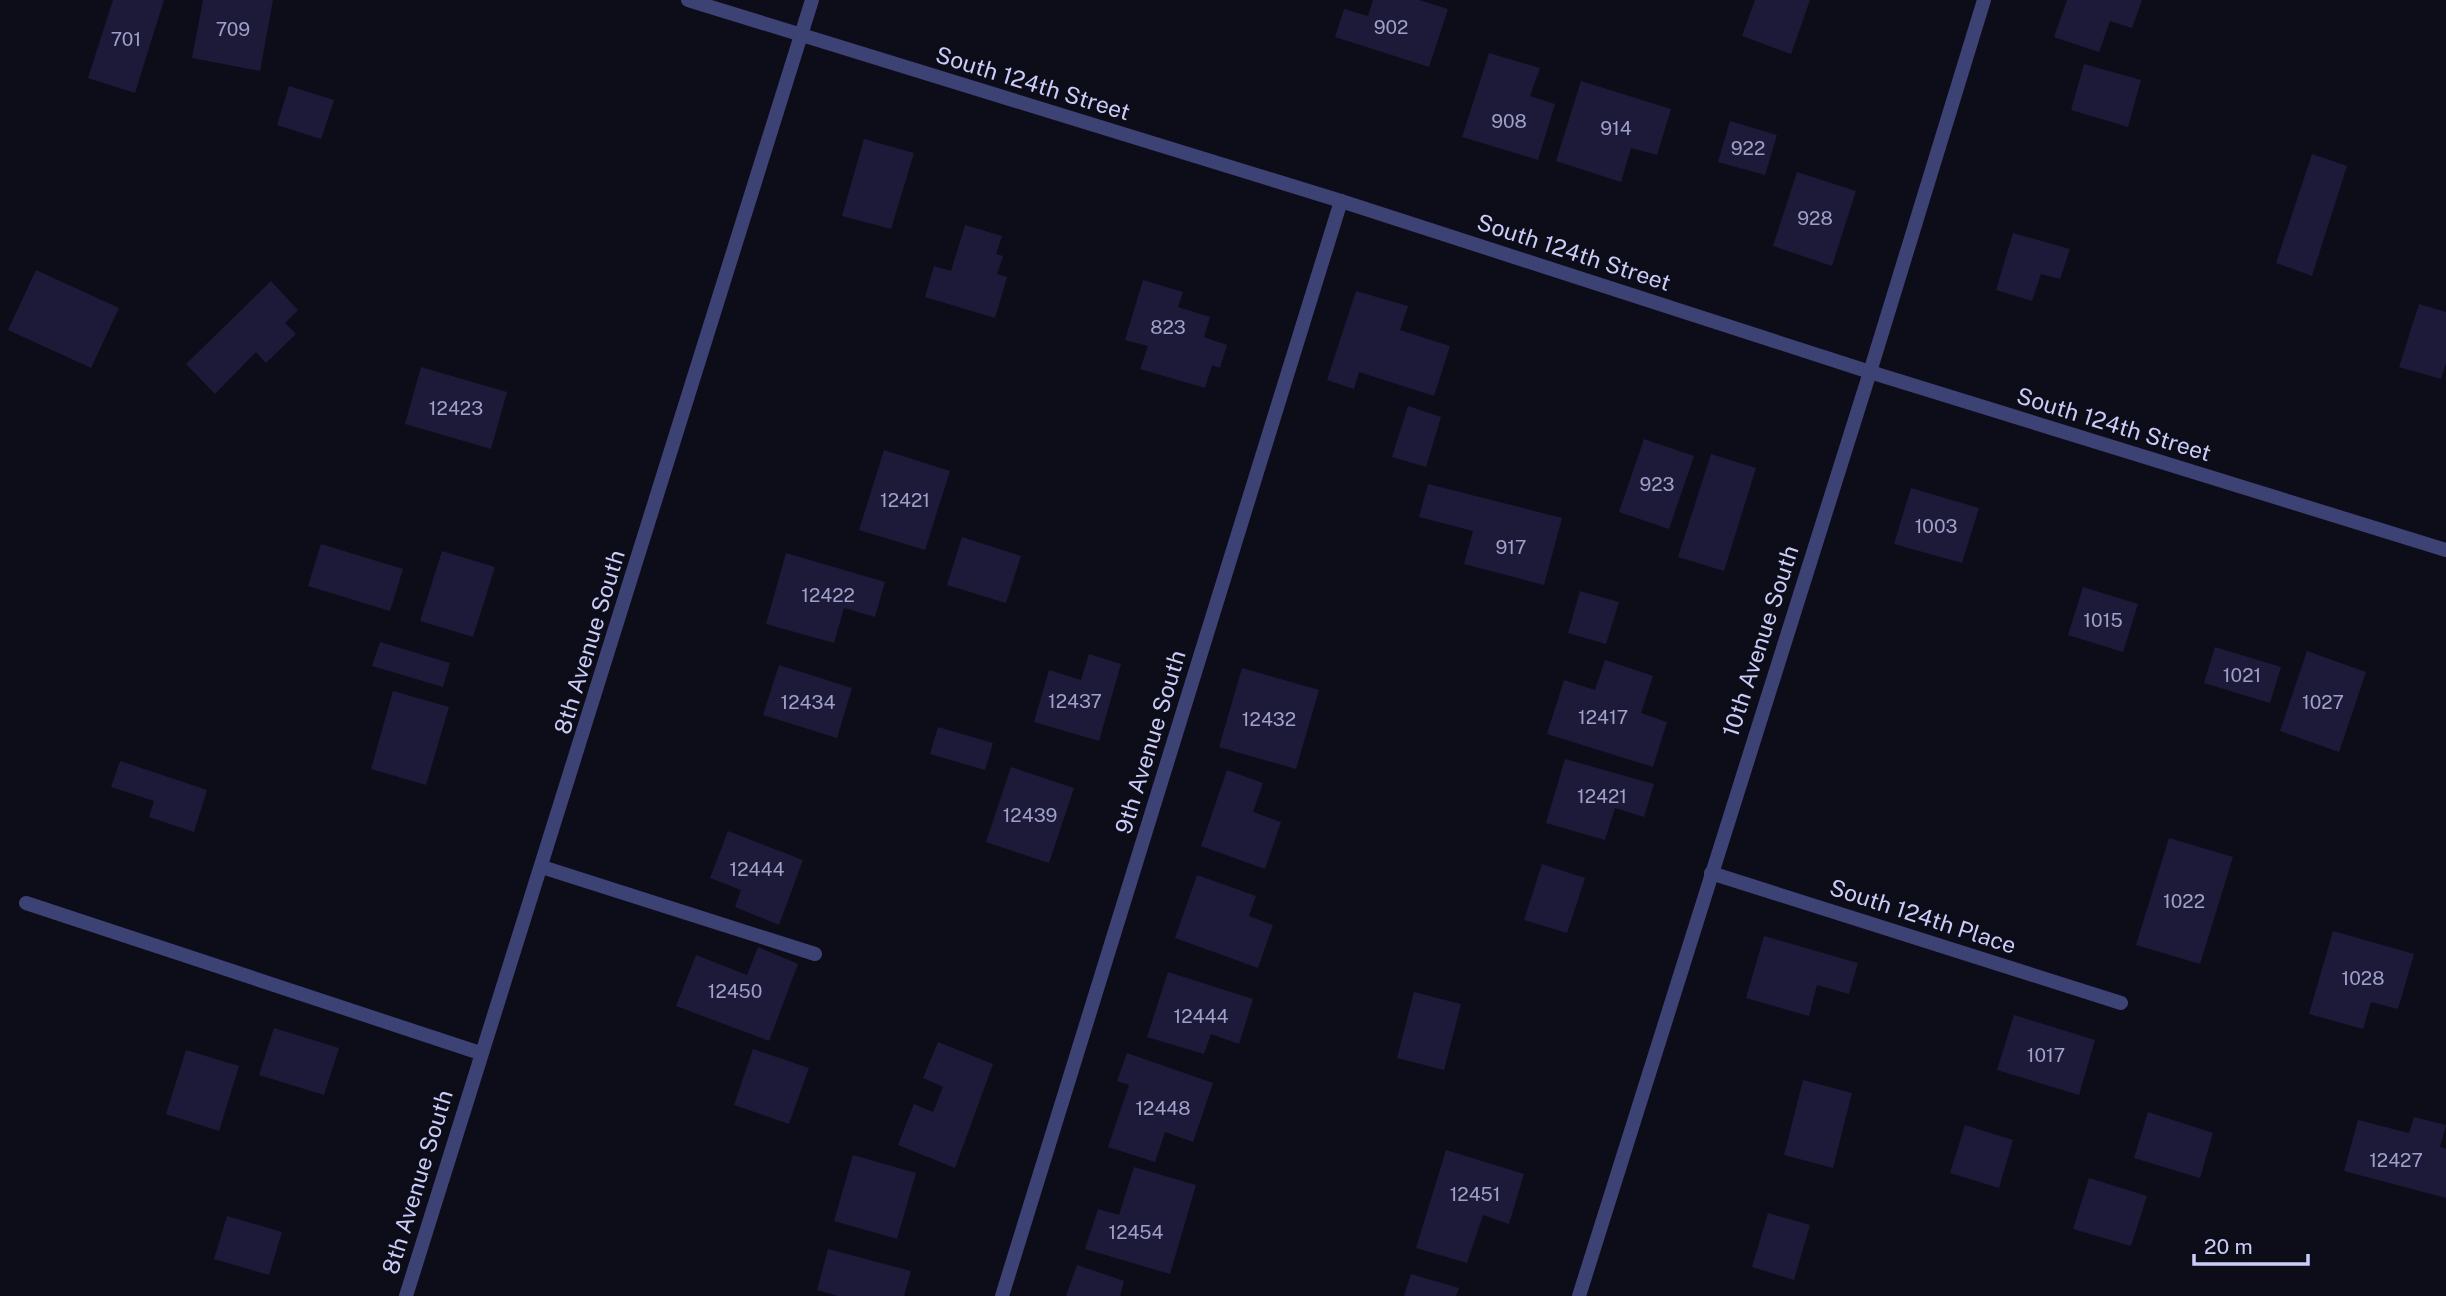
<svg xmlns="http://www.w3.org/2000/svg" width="2446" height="1296" viewBox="0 0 2446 1296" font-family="'Public Sans',sans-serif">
	<rect width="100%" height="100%" fill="#0d0c19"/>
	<!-- building -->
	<g fill="#1c1a38">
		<path d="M113 0H164L135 93 88 78Z"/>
		<path d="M203 0H273L260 71 192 58Z"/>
		<path d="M1373 0H1419L1448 9 1429 67 1335 37 1344 9 1368 16Z"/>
		<path d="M1755 0H1810L1791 54 1742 36Z"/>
		<path d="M2067 0H2142L2132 28 2110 21 2099 52 2054 37Z"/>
		<path d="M1489 53 1540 68 1530 96 1555 104 1538 160 1462 137Z"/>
		<path d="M2084 64 2141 80 2128 127 2071 110Z"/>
		<path d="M1581 81 1671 109 1657 155 1631 148 1621 182 1556 161Z"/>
		<path d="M289 86 334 100 321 139 277 125Z"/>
		<path d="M1730 121 1777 135 1765 175 1718 162Z"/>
		<path d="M864 139 914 153 891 229 842 216Z"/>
		<path d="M2312 154 2347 166 2312 276 2276 263Z"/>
		<path d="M1797 172 1856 191 1832 266 1773 246Z"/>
		<path d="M965 225 1002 236 996 254 1003 256 997 274 1007 277 995 318 925 297 934 266 951 271Z"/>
		<path d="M2013 233 2070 249 2060 279 2041 274 2032 301 1996 290Z"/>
		<path d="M36 270 119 308 91 368 8 330Z"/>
		<path d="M1143 280 1183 292 1178 307 1210 317 1204 337 1227 345 1220 368 1212 365 1205 388 1140 369 1148 346 1125 340Z"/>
		<path d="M271 281 298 310 285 323 296 334 266 363 256 352 215 394 186 364Z"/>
		<path d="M1356 291 1408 306 1400 330 1450 346 1434 396 1359 372 1354 389 1327 380Z"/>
		<path d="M2419 304 2446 312V363L2441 379 2399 367Z"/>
		<path d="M421 367 507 392 491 449 405 424Z"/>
		<path d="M1408 406 1441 417 1426 467 1392 457Z"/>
		<path d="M1644 439 1694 456 1669 529 1619 512Z"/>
		<path d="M884 450 950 471 925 550 859 530Z"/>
		<path d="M1711 454 1756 468 1724 571 1678 557Z"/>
		<path d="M1428 484 1562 518 1544 585 1464 564 1473 531 1419 517Z"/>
		<path d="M1911 488 1979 508 1962 563 1894 544Z"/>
		<path d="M962 537 1021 556 1006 603 947 585Z"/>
		<path d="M321 544 403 569 390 611 308 586Z"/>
		<path d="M442 551 495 567 473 637 420 621Z"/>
		<path d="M786 553 885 582 875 617 844 608 834 643 766 624Z"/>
		<path d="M2083 587 2138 604 2123 652 2068 635Z"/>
		<path d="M1580 591 1619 602 1606 644 1568 633Z"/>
		<path d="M380 642 450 663 443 687 372 666Z"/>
		<path d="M2215 647 2281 667 2270 703 2204 683Z"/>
		<path d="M2307 651 2366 672 2339 752 2280 731Z"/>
		<path d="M1089 654 1121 664 1099 741 1034 722 1049 670 1081 680Z"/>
		<path d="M1605 660 1653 676 1641 713 1667 722 1653 767 1547 734 1564 680 1595 690Z"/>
		<path d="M779 665 852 688 837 738 763 715Z"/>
		<path d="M1242 668 1319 690 1296 769 1219 747Z"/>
		<path d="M393 691 449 707 426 785 371 769Z"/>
		<path d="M938 727 993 743 985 770 930 754Z"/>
		<path d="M1565 759 1654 784 1644 817 1615 808 1605 840 1546 823Z"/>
		<path d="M120 761 207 790 194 832 149 817 154 801 111 787Z"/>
		<path d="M1011 767 1074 788 1049 863 986 842Z"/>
		<path d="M1227 770 1263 783 1253 812 1281 822 1265 869 1201 846Z"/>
		<path d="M728 831 803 860 779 925 735 907 741 890 710 878Z"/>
		<path d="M2169 838 2233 857 2200 964 2136 945Z"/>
		<path d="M1542 864 1585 878 1567 933 1524 920Z"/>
		<path d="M1197 875 1256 896 1249 916 1273 925 1258 968 1175 938Z"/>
		<path d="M2333 931 2414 954 2398 1009 2371 1002 2363 1029 2309 1014Z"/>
		<path d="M1764 936 1858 963 1849 994 1817 985 1809 1016 1746 998Z"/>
		<path d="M758 947 798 964 769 1041 676 1006 696 955 747 975Z"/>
		<path d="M1168 972 1253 999 1239 1044 1211 1034 1204 1054 1147 1037Z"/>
		<path d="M1414 992 1461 1004 1444 1070 1397 1058Z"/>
		<path d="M2014 1015 2095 1040 2079 1095 1997 1070Z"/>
		<path d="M274 1028 339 1048 324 1095 259 1075Z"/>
		<path d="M938 1042 993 1064 955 1168 898 1145 914 1104 933 1112 943 1087 923 1078Z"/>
		<path d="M753 1049 809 1068 789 1124 734 1105Z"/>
		<path d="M186 1050 239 1066 219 1131 166 1114Z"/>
		<path d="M1127 1053 1213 1083 1193 1142 1165 1132 1155 1162 1108 1147 1129 1085 1117 1081Z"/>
		<path d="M1803 1080 1852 1093 1833 1168 1784 1155Z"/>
		<path d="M2148 1112 2213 1133 2200 1178 2134 1158Z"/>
		<path d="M2414 1117 2446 1125 2440 1147 2446 1149V1198L2344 1171 2358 1120 2409 1133Z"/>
		<path d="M1965 1125 2013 1140 1999 1188 1950 1173Z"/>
		<path d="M1446 1150 1524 1174 1509 1224 1483 1215 1467 1263 1416 1248Z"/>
		<path d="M853 1155 916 1173 897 1239 834 1221Z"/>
		<path d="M1134 1167 1196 1185 1170 1274 1085 1249 1098 1209 1119 1215Z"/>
		<path d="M2089 1178 2147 1196 2131 1246 2073 1229Z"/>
		<path d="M1768 1213 1810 1225 1794 1280 1752 1267Z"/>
		<path d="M227 1216 282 1232 269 1275 214 1259Z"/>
		<path d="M828 1249 911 1271 904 1296H838L817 1290Z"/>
		<path d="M1077 1265 1124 1281 1120 1296H1066Z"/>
		<path d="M1411 1274 1459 1288 1456 1296H1404Z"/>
	</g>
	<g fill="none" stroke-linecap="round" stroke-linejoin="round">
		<!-- service -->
		<g stroke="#3c4274" stroke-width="14">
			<path d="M542 867 815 954"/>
			<path d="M26 903 480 1053"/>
		</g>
		<!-- minor -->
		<g stroke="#3c4274" stroke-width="14">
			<path d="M688 0 1341 201 1870 372 2446 550"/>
			<path d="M1711 873 2121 1003"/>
			<path d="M1002 1296 1341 201"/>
			<path d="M1579 1296 1870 372 1984 0"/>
		</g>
		<!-- tertiary -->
		<path stroke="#3c4274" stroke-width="14" d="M406 1296 812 0"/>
	</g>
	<g text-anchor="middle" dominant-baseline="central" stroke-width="5" stroke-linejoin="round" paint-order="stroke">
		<!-- number labels -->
		<g font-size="19" fill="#9ea0c9">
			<text x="1391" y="27">902</text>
			<text x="233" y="29">709</text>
			<text x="126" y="39">701</text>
			<text x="1509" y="121">908</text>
			<text x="1616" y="128">914</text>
			<text x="1748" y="148">922</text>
			<text x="1815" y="218">928</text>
			<text x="1168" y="327">823</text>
			<text x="456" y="408">12423</text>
			<text x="1657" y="484">923</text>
			<text x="905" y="500">12421</text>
			<text x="1936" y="526">1003</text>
			<text x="1511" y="547">917</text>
			<text x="828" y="595">12422</text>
			<text x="2103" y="620">1015</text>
			<text x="2242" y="675">1021</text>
			<text x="1075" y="701">12437</text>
			<text x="808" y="702">12434</text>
			<text x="2323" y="702">1027</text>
			<text x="1603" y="717">12417</text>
			<text x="1269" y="719">12432</text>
			<text x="1602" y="796">12421</text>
			<text x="1030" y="815">12439</text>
			<text x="757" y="869">12444</text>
			<text x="2184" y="901">1022</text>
			<text x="2363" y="978">1028</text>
			<text x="735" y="991">12450</text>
			<text x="1201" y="1016">12444</text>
			<text x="2046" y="1055">1017</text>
			<text x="1163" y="1108">12448</text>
			<text x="2396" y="1160">12427</text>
			<text x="1475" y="1194">12451</text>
			<text x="1136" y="1232">12454</text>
		</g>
		<!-- street labels -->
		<g font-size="23" fill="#caccf9" stroke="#0d0c19">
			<text transform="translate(1033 83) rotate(17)">South 124th Street</text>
			<text transform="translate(1574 252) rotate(18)">South 124th Street</text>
			<text transform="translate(2114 424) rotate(17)">South 124th Street</text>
			<text transform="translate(1760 641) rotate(-72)">10th Avenue South</text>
			<text transform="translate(589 642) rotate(-73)">8th Avenue South</text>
			<text transform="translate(1150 742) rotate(-73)">9th Avenue South</text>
			<text transform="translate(1923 916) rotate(18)">South 124th Place</text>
			<text transform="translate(417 1182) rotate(-73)">8th Avenue South</text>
		</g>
	</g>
	<!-- scale -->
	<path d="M2194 1254v10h114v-10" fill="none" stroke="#caccf9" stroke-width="3.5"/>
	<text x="2204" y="1254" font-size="21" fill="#caccf9" stroke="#0d0c19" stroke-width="5" paint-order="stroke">20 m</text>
</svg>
